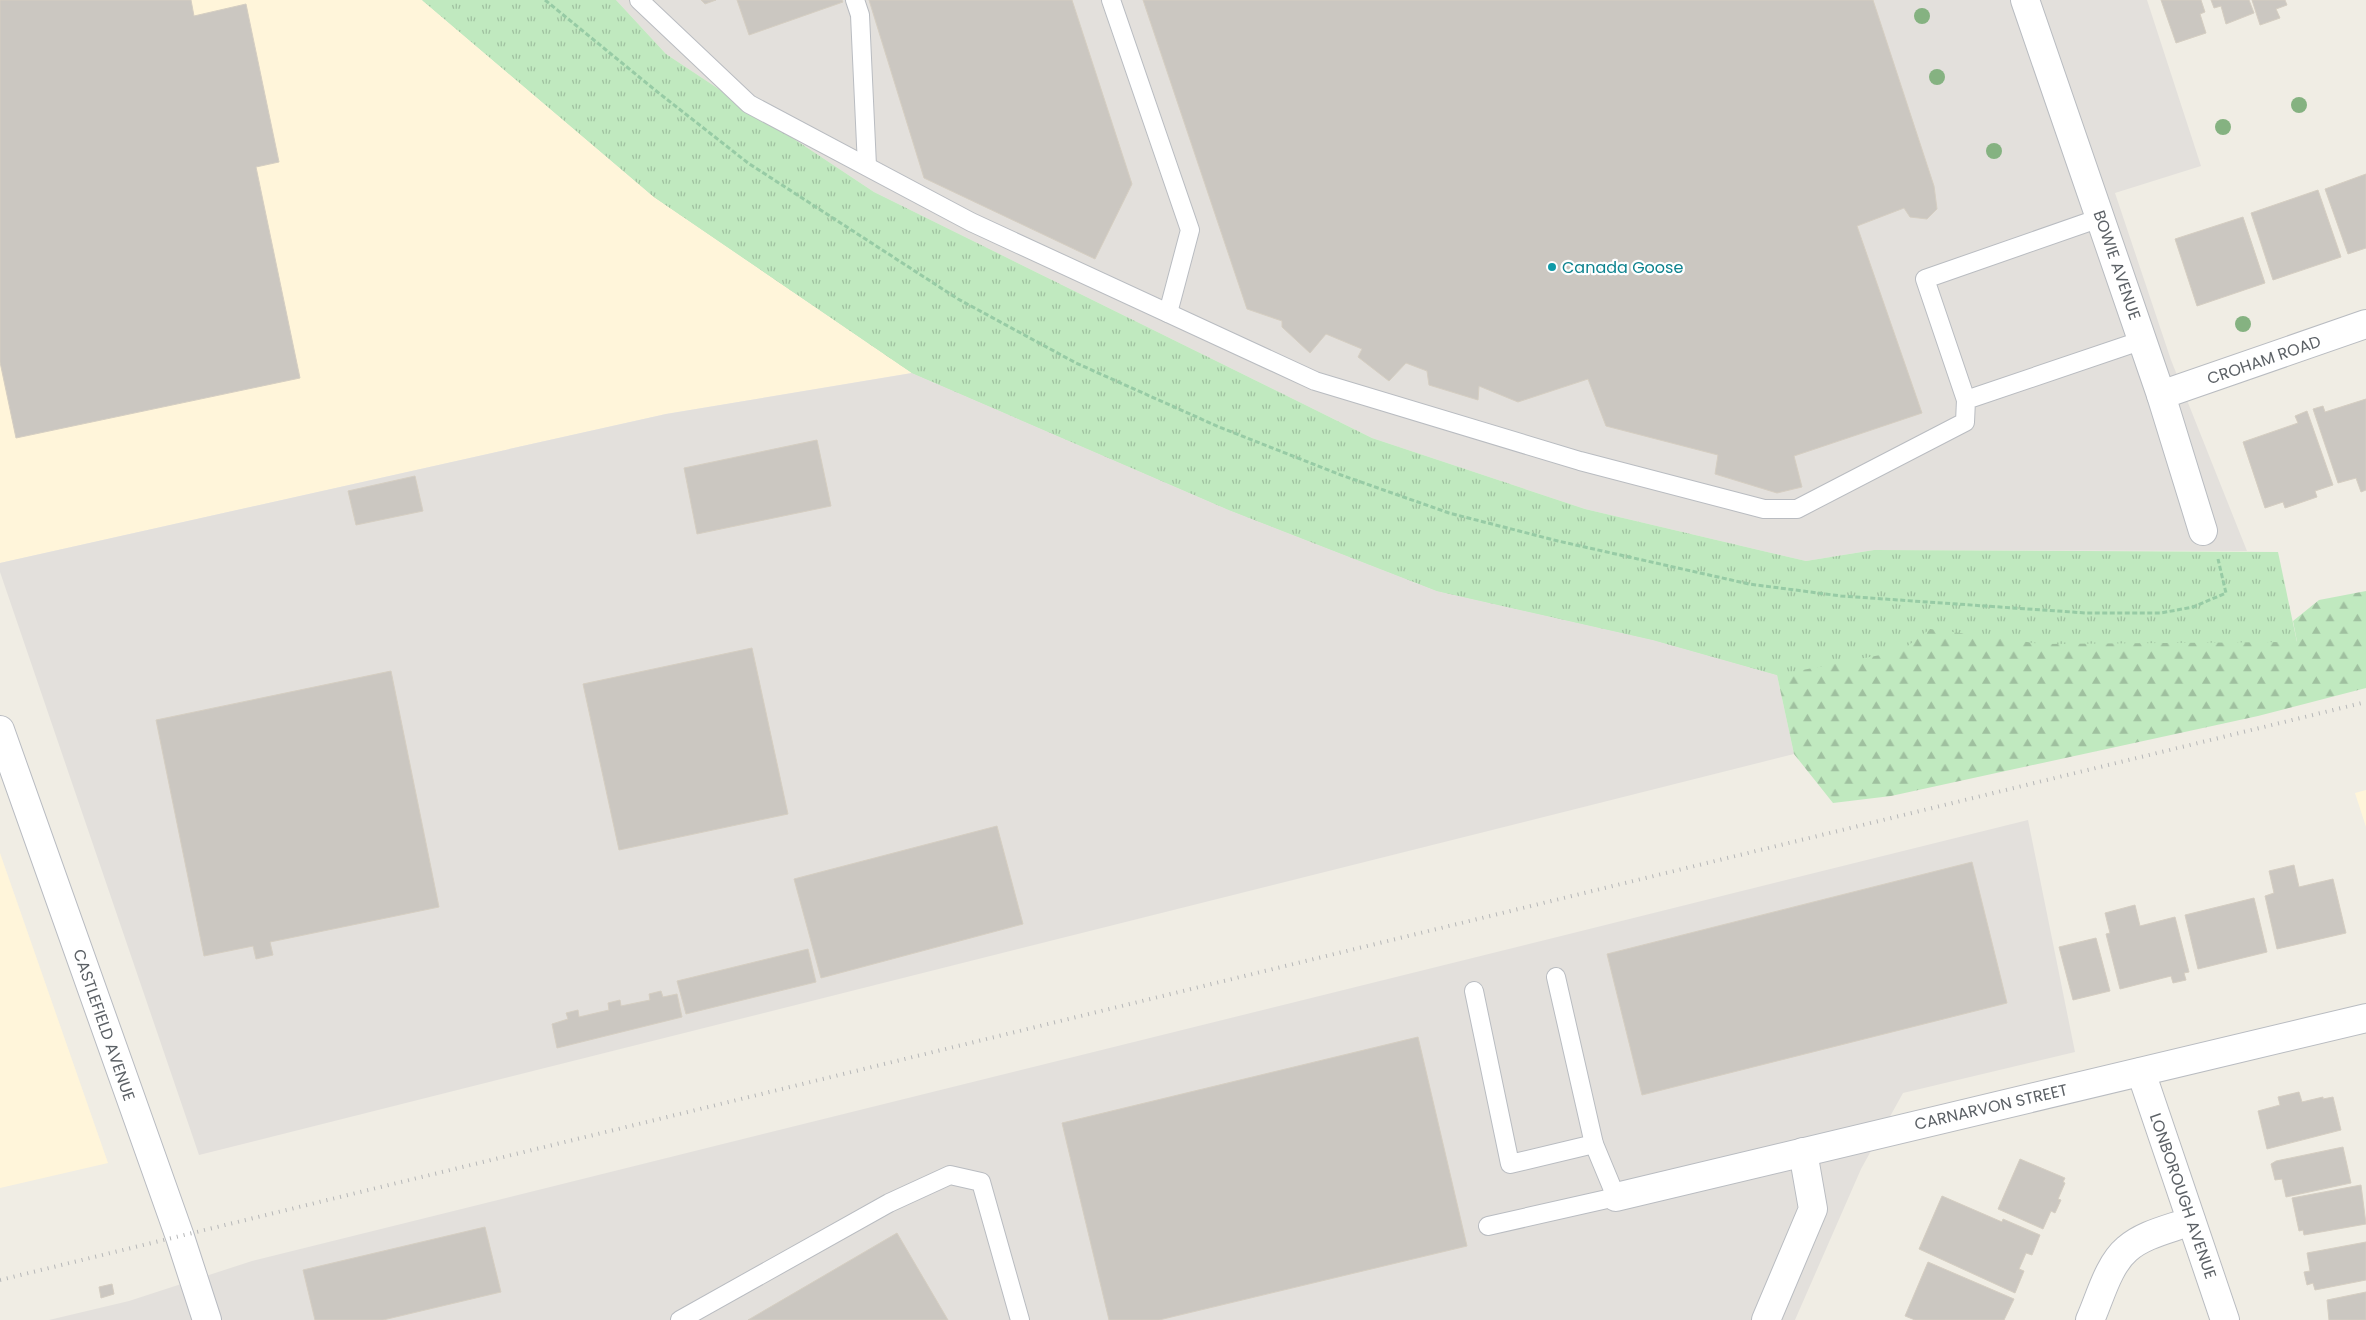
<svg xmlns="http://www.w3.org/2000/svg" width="2366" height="1320" viewBox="0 0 2366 1320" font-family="Poppins,sans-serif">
	<defs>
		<pattern id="forest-firs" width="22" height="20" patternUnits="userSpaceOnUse" patternTransform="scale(1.25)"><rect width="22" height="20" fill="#c0e9bf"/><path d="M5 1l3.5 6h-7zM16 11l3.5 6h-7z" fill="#9fc09f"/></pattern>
		<pattern id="park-tufts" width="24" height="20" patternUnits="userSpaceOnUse" patternTransform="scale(1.25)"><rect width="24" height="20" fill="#c0e9bf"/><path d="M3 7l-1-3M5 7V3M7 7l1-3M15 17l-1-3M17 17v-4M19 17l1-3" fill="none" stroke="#9fc09f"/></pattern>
	</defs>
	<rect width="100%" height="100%" fill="#f0ede4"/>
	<!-- commercial -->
	<g fill="#fff5da">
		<path d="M0 0H422L654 197 912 373 666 414 0 563Z"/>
		<path d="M2366 790V827L2355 793Z"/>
		<path d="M0 853 108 1163 0 1188Z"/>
	</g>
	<!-- industrial -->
	<g fill="#e3e0dc">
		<path d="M616 0H2147L2201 166 2115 193 2171 360 2247 551 1874 550 1806 561 1585 509 1372 438 874 192 666 54Z"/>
		<path d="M912 373 1229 510 1437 591 1653 640 1777 675 1794 754 199 1155 0 572V563L666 414Z"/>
		<path d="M2028 820 2075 1052 1903 1093 1861 1169 1795 1320H49L129 1301 252 1261Z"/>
	</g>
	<!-- forest -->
	<path fill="url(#forest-firs)" d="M422 0 1452 535 2297 642 2293 621 2319 600 2366 591V688L2258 716 1891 796 1833 803 1794 754 1777 675 1653 640 1437 591 1229 510 912 373 654 197Z"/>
	<!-- park -->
	<path fill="url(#park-tufts)" d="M422 0H616L666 54 874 192 1372 438 1585 509 1806 561 1874 550 2278 552 2297 642 2041 644 1930 629 1901 651 1777 675 1653 640 1437 591 1229 510 912 373 654 197Z"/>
	<!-- building -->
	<g fill="#cbc7c1" stroke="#d5cec2">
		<path d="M0 0H191L194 16 246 4 279 162 256 167 300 378 16 438 0 362Z"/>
		<path d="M701 0H716L705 4Z"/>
		<path d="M737 0H842L843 2 749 35Z"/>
		<path d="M869 0H1072L1132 184 1095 259 924 178Z"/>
		<path d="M1143 0H1873L1934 186 1937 209 1927 219 1910 217 1904 208 1857 226 1922 413 1794 456 1802 487 1777 493 1715 474 1718 455 1606 426 1588 379 1518 402 1479 386 1478 400 1429 385 1427 371 1406 363 1389 381 1358 357 1362 349 1326 334 1310 353 1282 327V321L1247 309Z"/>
		<path d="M2161 0H2201L2205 12 2200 14 2206 33 2176 43Z"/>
		<path d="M2211 0H2249L2254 13 2226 24 2221 6 2214 8Z"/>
		<path d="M2252 0H2285L2287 5 2276 9 2280 18 2260 25Z"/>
		<path d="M2366 174V248L2348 254 2325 189Z"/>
		<path d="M2318 190 2341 257 2273 280 2251 213Z"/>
		<path d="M2243 217 2265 283 2197 306 2175 239Z"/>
		<path d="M2366 399V490L2361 492 2356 478 2338 483 2313 409 2323 406 2325 412Z"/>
		<path d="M2307 411 2333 485 2315 491 2317 497 2285 508 2283 502 2265 508 2243 442 2298 423 2295 416Z"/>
		<path d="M817 440 831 506 697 534 684 468Z"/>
		<path d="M415 476 423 511 356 525 348 491Z"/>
		<path d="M752 648 788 814 619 850 583 684Z"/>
		<path d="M391 671 439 907 270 942 273 955 256 959 253 946 204 956 156 720Z"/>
		<path d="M997 826 1023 924 821 978 794 879Z"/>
		<path d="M1972 862 2007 1003 1642 1095 1607 954Z"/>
		<path d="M2294 865 2299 887 2333 879 2346 933 2277 949 2265 896 2274 893 2269 871Z"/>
		<path d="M2254 898 2267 952 2198 969 2185 915Z"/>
		<path d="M2135 905 2140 926 2175 917 2189 972 2184 973 2186 980 2173 983 2171 976 2120 989 2106 934 2110 933 2105 913Z"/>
		<path d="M2096 938 2110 991 2073 1000 2059 947Z"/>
		<path d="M808 949 816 982 686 1014 677 981Z"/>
		<path d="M661 991 663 997 677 994 682 1017 557 1048 552 1024 568 1019 566 1013 578 1010 579 1017 609 1010 608 1003 620 1000 621 1006 650 1000 649 994Z"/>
		<path d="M1418 1037 1467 1246 1159 1320H1109L1062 1123Z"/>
		<path d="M2299 1092 2302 1102 2323 1097V1099L2333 1097 2341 1130 2267 1149 2258 1111 2280 1105 2278 1097Z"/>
		<path d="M2343 1147 2351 1183 2286 1197 2282 1179 2275 1180 2271 1164 2276 1161Z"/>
		<path d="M2020 1159 2065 1178 2063 1182 2065 1183 2058 1199 2061 1200 2055 1213 2051 1211 2043 1229 1998 1209Z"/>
		<path d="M2361 1185 2366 1224 2304 1235 2303 1230 2299 1231 2292 1198Z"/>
		<path d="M1942 1196 2002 1222 2003 1219 2040 1235 2032 1255 2026 1253 2019 1269 2024 1271 2015 1293 1919 1249Z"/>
		<path d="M485 1227 501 1292 383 1320H315L303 1270Z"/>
		<path d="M897 1233 948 1320H748Z"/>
		<path d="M2366 1242V1280L2315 1290 2313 1283 2307 1285 2304 1272 2310 1271 2307 1253Z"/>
		<path d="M1928 1262 2014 1299 2004 1320H1915L1905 1316Z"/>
		<path d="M112 1284 114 1294 101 1298 99 1287Z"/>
		<path d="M2366 1292V1320H2329L2327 1300Z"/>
	</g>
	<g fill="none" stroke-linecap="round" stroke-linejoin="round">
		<!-- lane casing -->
		<g stroke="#b9bcc1" stroke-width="20">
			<g id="lane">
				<path d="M639 0 749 104 971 222 1315 381 1580 461 1764 509H1797L1965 422 1966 400 2143 340"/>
				<path d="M855 0 860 15 867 166"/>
				<path d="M1111 0 1190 230 1168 313"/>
				<path d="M1966 400 1925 279 2100 218"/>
				<path d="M1474 991 1510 1164 1594 1144"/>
				<path d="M1488 1226 1616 1197 1594 1144 1556 977"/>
				<path d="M680 1320 889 1203 950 1175 981 1182 1020 1320"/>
			</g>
		</g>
		<!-- street casing -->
		<g stroke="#b9bcc1" stroke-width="30">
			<g id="street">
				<path d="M2025 0 2161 395 2203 531"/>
				<path d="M2161 395 2366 324"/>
				<path d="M2141 1072 2225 1320"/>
				<path d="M1616 1197 2366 1018"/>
				<path d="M1766 1320 1813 1209 1803 1152"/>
				<path d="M2090 1320C2100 1298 2108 1265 2127 1249 2144 1234 2170 1229 2191 1221"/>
			</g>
		</g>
		<!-- secondary casing -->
		<g stroke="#b8bbc1" stroke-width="30">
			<path id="secondary" d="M0 730 180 1237 207 1320"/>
		</g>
		<!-- path -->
		<path stroke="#97cba5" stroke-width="3" stroke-dasharray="5 2.5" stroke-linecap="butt" d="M545 0 655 90 748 163 958 299 1076 363 1219 427 1341 475 1449 513 1558 541 1749 584 1841 596 2086 613H2161L2193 607 2226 593 2218 559"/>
		<!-- lane -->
		<use href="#lane" stroke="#fff" stroke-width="18"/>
		<!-- street -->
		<use href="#street" stroke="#fff" stroke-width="28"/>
		<!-- secondary -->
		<use href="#secondary" stroke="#fff" stroke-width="28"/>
		<!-- rail -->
		<path stroke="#b5b6b7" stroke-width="4" stroke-dasharray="1 6" stroke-linecap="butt" d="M0 1280 2366 702"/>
	</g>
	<!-- trees -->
	<g fill="#85b281">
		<circle cx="1922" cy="16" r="8"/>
		<circle cx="1937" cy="77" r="8"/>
		<circle cx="2299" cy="105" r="8"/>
		<circle cx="2223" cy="127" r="8"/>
		<circle cx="1994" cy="151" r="8"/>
		<circle cx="2243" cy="324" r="8"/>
	</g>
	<!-- markers -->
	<circle fill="#0f9aa8" stroke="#fff" stroke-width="2" cx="1552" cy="267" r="5"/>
	<g text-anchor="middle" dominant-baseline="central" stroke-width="4.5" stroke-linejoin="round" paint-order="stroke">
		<!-- street labels -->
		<g font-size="16" fill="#5c6166" stroke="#fff">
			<text transform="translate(2117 265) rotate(71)">BOWIE AVENUE</text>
			<text transform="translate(2264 360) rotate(-19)">CROHAM ROAD</text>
			<text transform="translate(104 1025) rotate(71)">CASTLEFIELD AVENUE</text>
			<text transform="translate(1991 1107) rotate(-13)">CARNARVON STREET</text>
			<text transform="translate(2183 1196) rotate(71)">LONBOROUGH AVENUE</text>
		</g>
		<!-- culture labels -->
		<g font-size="16" fill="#0d838f" stroke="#fff" text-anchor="start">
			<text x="1562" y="267">Canada Goose</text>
		</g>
	</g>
</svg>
